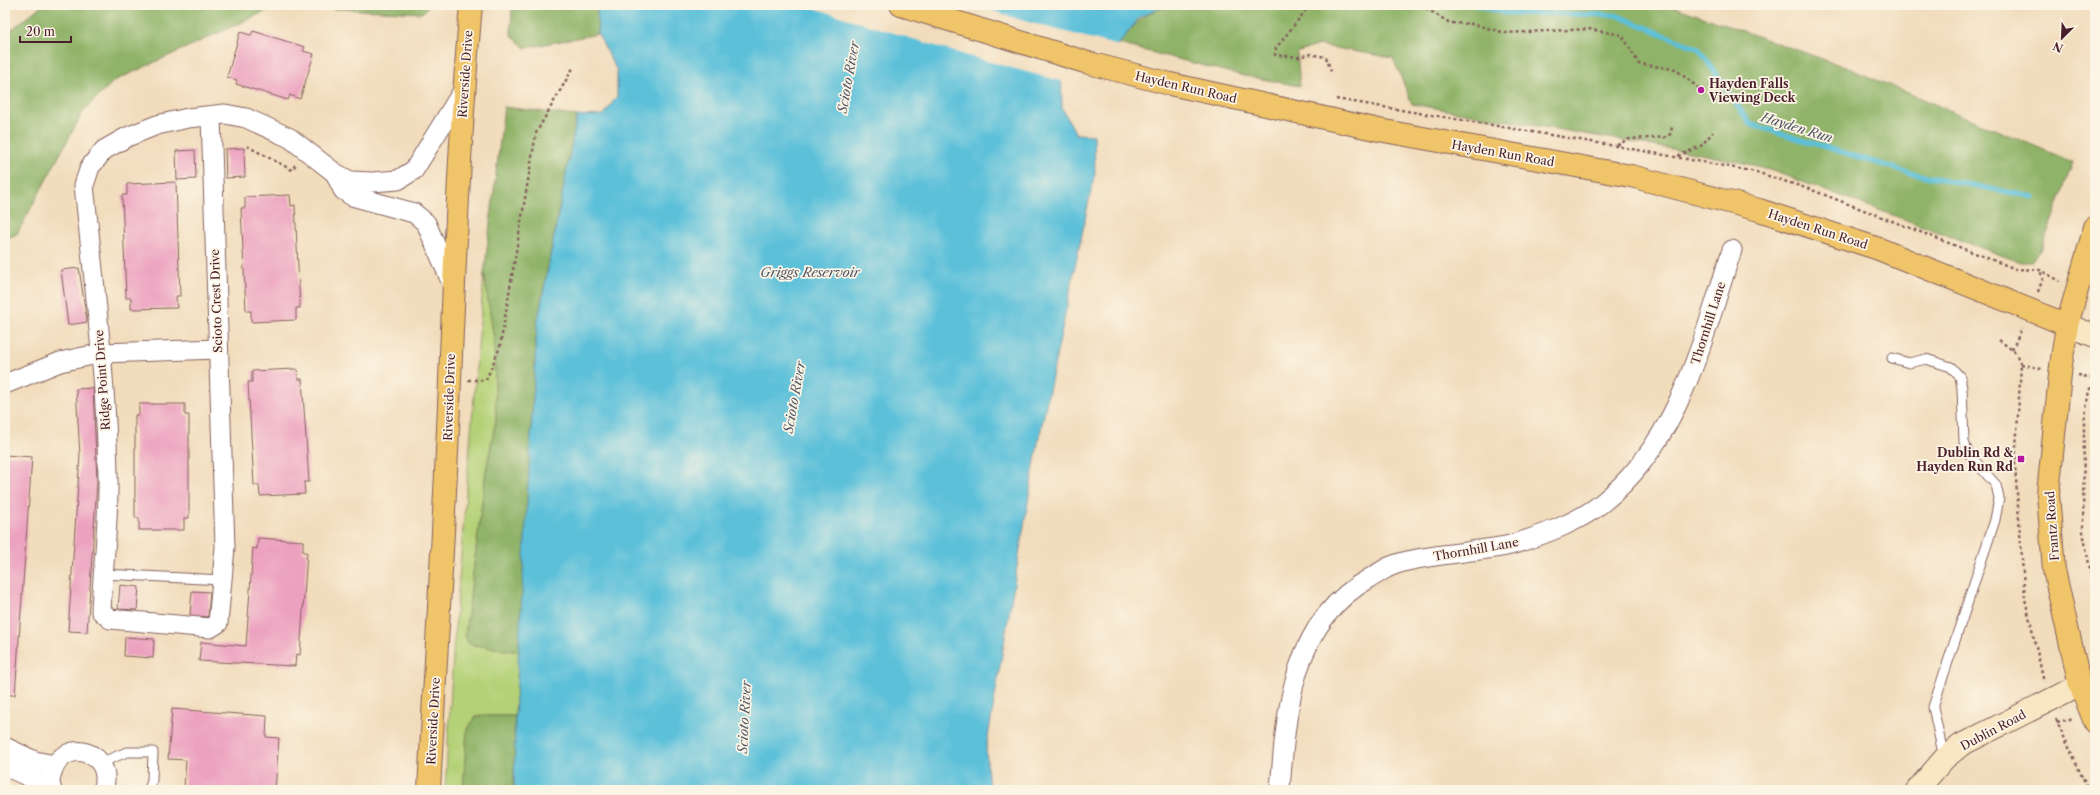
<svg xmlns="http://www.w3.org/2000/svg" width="2100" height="795" viewBox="0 0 2100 795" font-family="'Libre Caslon Text',serif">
	<rect width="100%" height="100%" fill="#fcf5e5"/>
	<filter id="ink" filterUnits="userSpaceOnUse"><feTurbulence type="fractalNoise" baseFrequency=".025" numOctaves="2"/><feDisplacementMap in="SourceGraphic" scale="8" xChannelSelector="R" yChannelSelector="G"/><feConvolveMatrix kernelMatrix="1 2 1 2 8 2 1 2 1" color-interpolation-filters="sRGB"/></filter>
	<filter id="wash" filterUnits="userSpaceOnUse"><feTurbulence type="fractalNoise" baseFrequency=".012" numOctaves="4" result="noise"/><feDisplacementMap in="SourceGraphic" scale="16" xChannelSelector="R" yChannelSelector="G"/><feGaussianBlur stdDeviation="0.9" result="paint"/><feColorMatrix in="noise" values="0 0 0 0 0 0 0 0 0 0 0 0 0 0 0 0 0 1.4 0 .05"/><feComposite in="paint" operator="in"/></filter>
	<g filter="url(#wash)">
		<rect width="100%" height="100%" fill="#f1dcbb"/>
		<!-- green -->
		<path fill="#b4d177" stroke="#7f7851" d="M484 274 494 339 496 420 486 471 465 636 469 644 520 652 515 716H477L467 729 463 790H445L454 640Z"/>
		<!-- forest -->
		<g fill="#8fb368" stroke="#6c694a">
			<path d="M42 5H430L422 13 277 6 114 81 84 110 17 234 5 239V35Z"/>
			<path d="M512 5H597L598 34 525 48 511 35Z"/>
			<path d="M1186 5H1669L1848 68 2073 162 2042 248 2032 261H2017L1762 167 1706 155 1412 104 1393 58 1318 45 1297 53 1300 86 1240 75 1119 44C1142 15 1147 8 1186 5Z"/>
			<path d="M504 107 577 116 537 325 520 652 469 644 465 636 486 471 496 420 494 339 484 274Z"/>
			<path d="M477 716H515L514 790H463L467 729Z"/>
		</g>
		<!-- water -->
		<path fill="#5bc0d9" stroke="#527082" d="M597 5H1186L1165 6 1140 17 1119 44 1105 55 1061 59 1062 108 1076 134 1094 135 1095 172 1038 443 986 749 989 790H514L515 716 537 325 577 116 604 115 617 96V71L598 34Z"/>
		<!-- pier -->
		<path fill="#f1dcbb" d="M804 5H976L1024 21 1119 46 1105 56 1063 61 1064 82 965 55Z"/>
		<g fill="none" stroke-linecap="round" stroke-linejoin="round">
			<!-- stream -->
			<path stroke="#5bc0d9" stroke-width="5" d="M1476 5 1505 13 1616 15 1699 49 1750 124 1910 173 2033 197"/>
		</g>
		<g id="blocks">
			<!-- building -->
			<g fill="#eca1bf">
				<path d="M253 31 305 47 303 51 314 54 300 99 290 95 288 100 236 84 237 80 227 77 240 32 251 35Z"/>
				<path d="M244 148 245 177 226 178 225 149Z"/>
				<path d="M195 150 196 179 177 180 176 151Z"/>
				<path d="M176 182 180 296H176L177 308 131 309V298H126L122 195H127V184Z"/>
				<path d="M290 195 291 206 295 205 300 308H296V320L251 322V311H246L241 208H245V197Z"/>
				<path d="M79 268 87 322 68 325 61 270Z"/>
				<path d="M297 369 298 379H302L309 482H304L305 494 260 496 259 485H254L248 382H252V371Z"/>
				<path d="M93 388 97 482 87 632 68 631 80 455 76 389Z"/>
				<path d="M139 404H185V415H189V518H184V530H139V518H135V415H139Z"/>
				<path d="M5 455 32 457 15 695H5Z"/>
				<path d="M258 538 303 541V552H307L300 655 296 654 295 666 199 661 201 642 246 646 253 548 257 549Z"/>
				<path d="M120 585 139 587 137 610 118 609Z"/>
				<path d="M192 591 210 592 208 617 190 615Z"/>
				<path d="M125 637 154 639 153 658 124 656Z"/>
				<path d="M172 709 267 716 266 737 279 738 275 790H193L184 788 186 760 168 759Z"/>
			</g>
		</g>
	</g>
	<g filter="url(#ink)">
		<use href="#blocks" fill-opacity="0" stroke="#84615d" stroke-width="1"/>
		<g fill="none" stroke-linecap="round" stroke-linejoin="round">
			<!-- service casing -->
			<g stroke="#84615d" stroke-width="11">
				<g id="service">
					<path d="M1892 358 1909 363 1926 359 1951 367 1960 377 1962 388 1964 442 1968 453 1996 485 1999 498 1995 520 1933 707 1944 758"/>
					<path d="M103 574 223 580"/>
					<path d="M100 763 127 752H153L152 780 149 790"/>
				</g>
			</g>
			<!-- minor casing -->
			<g stroke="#84615d" stroke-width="21">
				<g id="minor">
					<path d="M211 116 225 547 218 623 210 628 110 619 101 611C103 565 109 520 108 475 106 378 94 281 84 185L90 167 104 150 127 137 157 125 188 118 225 114 246 118 290 138 335 173 350 181 372 182 398 180 414 170 464 89"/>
					<path d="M335 173 343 190 352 196 414 213 426 223 453 286"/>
					<path d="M5 384 60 362 102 353 218 349"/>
					<path d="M5 747 35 761 54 765"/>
					<path d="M5 766 51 787"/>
					<path d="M52 790C49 785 50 777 52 772 65 735 116 753 103 790"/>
					<path d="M1280 790C1286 710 1292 621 1370 578 1378 574 1386 567 1394 565 1414 557 1449 555 1471 551 1486 549 1503 548 1517 543 1545 534 1579 522 1602 503 1680 441 1702 340 1732 250"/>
				</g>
			</g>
			<!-- secondary casing -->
			<g stroke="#84615d" stroke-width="24">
				<g id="secondary">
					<path d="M2067 325 2095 336"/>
					<path d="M1917 790 1944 759 1961 745 2080 685"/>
				</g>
			</g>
			<!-- primary casing -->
			<g stroke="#84615d" stroke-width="24">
				<g id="primary">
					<path d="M901 5 1085 62 1170 84 1379 130 1631 176 1759 210 1879 249 2067 325"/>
					<path d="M2095 227 2067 325 2061 365 2048 494 2054 570 2080 685 2095 722"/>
					<path d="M429 790C436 653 445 516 450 380 455 255 460 130 471 5"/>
				</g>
			</g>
			<!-- path -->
			<g stroke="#84615d" stroke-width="2.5" stroke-dasharray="3 3" stroke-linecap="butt">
				<path d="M1310 5 1276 48 1275 55 1300 57 1309 54 1326 57 1332 74"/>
				<path d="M1421 5 1450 23 1473 24 1505 33 1589 29 1622 35 1639 64 1675 69 1701 90"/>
				<path d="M1336 99 1616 146 1756 172 1812 190 2016 269 2040 270 2060 281"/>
				<path d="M1617 145 1629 139 1668 137 1671 133 1672 126"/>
				<path d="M247 146 292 170 296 164"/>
				<path d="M1678 156 1701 146 1713 132"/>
				<path d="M2038 292 2043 278 2040 271"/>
				<path d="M1999 340 2015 352 2021 364 2015 466 2025 599 2044 682"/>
				<path d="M2012 350 2022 328"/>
				<path d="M2021 364 2042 369"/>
				<path d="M2078 375 2093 378 2095 380"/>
				<path d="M468 380H486L500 347 536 133 573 68"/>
				<path d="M2095 383 2089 390 2084 422 2083 532 2095 596"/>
				<path d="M2056 719 2088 790"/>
				<path d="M2057 722 2074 718"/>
			</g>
			<!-- service -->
			<use href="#service" stroke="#fff" stroke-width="9"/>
			<!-- minor -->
			<use href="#minor" stroke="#fff" stroke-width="19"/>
			<!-- secondary -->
			<use href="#secondary" stroke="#f9e7c3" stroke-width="22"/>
			<!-- primary -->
			<use href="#primary" stroke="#f0c469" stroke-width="22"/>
		</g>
	</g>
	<!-- markers -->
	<g fill="#b5179e" stroke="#fcf5e5" stroke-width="1.5">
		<circle cx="1701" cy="90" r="4"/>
		<rect x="2017" y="455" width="8" height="8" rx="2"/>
	</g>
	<g text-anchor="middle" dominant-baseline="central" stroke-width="3.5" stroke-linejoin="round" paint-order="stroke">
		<!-- street labels -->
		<g font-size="12" fill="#4a1f2b" stroke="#fcf5e5">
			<text transform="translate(465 74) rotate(-86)">Riverside Drive</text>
			<text transform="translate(1186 87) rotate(13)">Hayden Run Road</text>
			<text transform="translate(1503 153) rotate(10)">Hayden Run Road</text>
			<text transform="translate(1818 229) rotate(18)">Hayden Run Road</text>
			<text transform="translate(216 301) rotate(-92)">Scioto Crest Drive</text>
			<text transform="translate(1708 323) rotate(-72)">Thornhill Lane</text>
			<text transform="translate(102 380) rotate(-94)">Ridge Point Drive</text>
			<text transform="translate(449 397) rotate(-88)">Riverside Drive</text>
			<text transform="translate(2052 526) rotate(-94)">Frantz Road</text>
			<text transform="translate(1476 549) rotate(-10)">Thornhill Lane</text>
			<text transform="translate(433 721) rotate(-87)">Riverside Drive</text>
			<text transform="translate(1993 730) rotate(-28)">Dublin Road</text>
		</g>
		<!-- poi labels -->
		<g font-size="12" font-weight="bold" fill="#4a1f2b" stroke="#fcf5e5" text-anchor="start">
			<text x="1709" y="83">Hayden Falls<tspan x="1709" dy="14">Viewing Deck</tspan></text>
			<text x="2013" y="452" text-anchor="end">Dublin Rd &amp;<tspan x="2013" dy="14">Hayden Run Rd</tspan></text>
		</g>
		<!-- water labels -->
		<g font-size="13" font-style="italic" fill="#505768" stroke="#fcf5e5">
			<text transform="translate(848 77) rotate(-80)">Scioto River</text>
			<text transform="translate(1797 127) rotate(17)">Hayden Run</text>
			<text x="810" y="272">Griggs Reservoir</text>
			<text transform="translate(794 397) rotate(-80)">Scioto River</text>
			<text transform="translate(744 717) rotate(-87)">Scioto River</text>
		</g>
	</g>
	<!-- margin -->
	<rect width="2100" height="795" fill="none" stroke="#fcf5e5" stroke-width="20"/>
	<!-- north arrow -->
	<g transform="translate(2062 38) rotate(204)" stroke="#fcf5e5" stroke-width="3" paint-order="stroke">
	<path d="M0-3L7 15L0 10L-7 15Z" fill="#4a1f2b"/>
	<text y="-6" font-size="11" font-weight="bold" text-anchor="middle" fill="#4a1f2b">N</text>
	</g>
	<!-- scale -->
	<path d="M20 36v6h51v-6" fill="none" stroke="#4a1f2b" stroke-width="2"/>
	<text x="26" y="36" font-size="12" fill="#4a1f2b" stroke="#fcf5e5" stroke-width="3" paint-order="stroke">20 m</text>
</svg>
